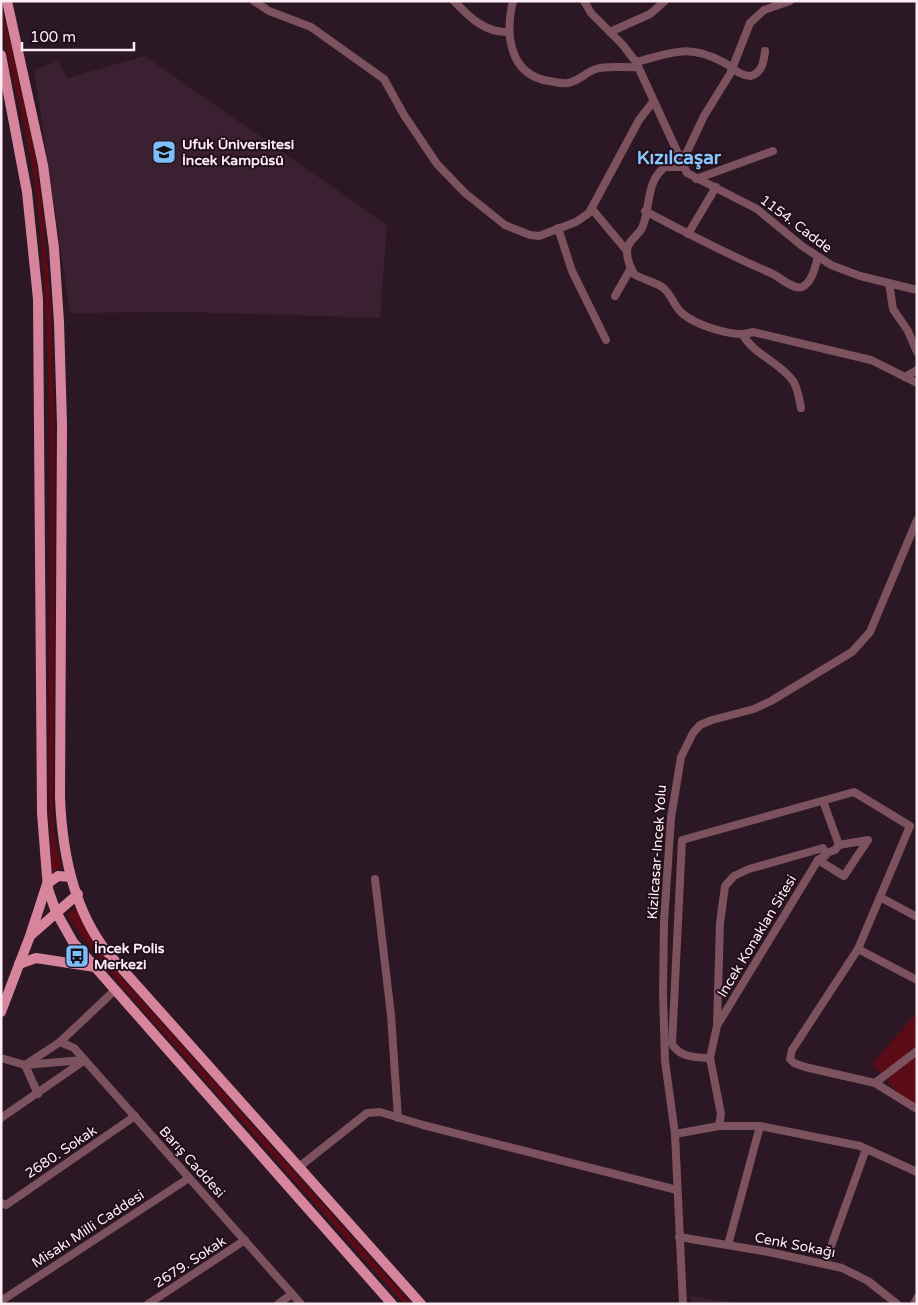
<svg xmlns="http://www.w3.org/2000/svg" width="918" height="1305" viewBox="0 0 918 1305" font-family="'Varela Round',sans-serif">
	<rect width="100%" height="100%" fill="#2c1724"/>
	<!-- built -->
	<g fill="#3a2031">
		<path d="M145 56 387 225 380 318 185 312 70 313 34 70 58 61 67 78Z"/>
		<path d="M690 1296 743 1304H691Z"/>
	</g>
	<!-- green -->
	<g fill="#5b0b15">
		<path d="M1 1 35 154 43 215 51 304 55 453 53 816 55 841 62 868 52 871 49 812C47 623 56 432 41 243 38 202 32 162 23 122 15 82 1 42 1 1Z"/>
		<path d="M76 908 85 928 106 960 412 1304H404L101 963 66 914Z"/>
		<path d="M917 1012V1114L872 1064Z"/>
	</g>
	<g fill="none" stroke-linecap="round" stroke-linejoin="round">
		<!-- minor -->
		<g stroke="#7b525d" stroke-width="8">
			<path d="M254 1 269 11 311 27 384 79 404 115 437 164 465 193 505 225 530 235 539 236 576 222 589 213 639 120 653 102"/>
			<path d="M454 1C469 17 485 33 509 32"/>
			<path d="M513 1C505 34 509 75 549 81 555 82 562 84 568 83 579 81 586 72 596 69 607 65 626 68 638 67"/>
			<path d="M584 1 591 13 622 44 636 62 687 173 757 209 802 246 831 265 860 276 917 290"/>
			<path d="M610 32 650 14 665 1"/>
			<path d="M636 62C672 53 687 43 723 62 733 67 739 76 751 76 762 73 764 61 765 51"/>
			<path d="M681 161 687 152 704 116 730 74 750 23 764 10 790 1"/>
			<path d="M684 167H665C645 182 651 209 642 228 637 237 628 240 627 251 627 259 630 267 634 274 643 280 653 281 662 287 671 293 673 304 680 311 693 325 737 339 753 332L871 360 917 383"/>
			<path d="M696 179 773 151"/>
			<path d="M592 209 627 251"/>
			<path d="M645 211C687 233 728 255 771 273 780 277 793 290 802 287 812 283 815 267 818 257"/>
			<path d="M558 228 572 271 606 340"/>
			<path d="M688 234 716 187"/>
			<path d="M889 283 893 309 908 331 917 352"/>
			<path d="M615 296 631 268"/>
			<path d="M743 335C754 355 780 362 793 381 798 388 799 399 801 408"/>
			<path d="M905 377 917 370"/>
			<path d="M823 801 839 845 835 850 826 853"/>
			<path d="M818 860 844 876 868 840 839 845"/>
			<path d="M375 879 391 1015 398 1118"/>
			<path d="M880 897 917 917"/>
			<path d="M858 949 917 980"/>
			<path d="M718 1024 818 860"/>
			<path d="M60 1042 74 1048 301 1304"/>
			<path d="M1 1058 25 1065 60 1042 115 990"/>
			<path d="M710 1058C696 1057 680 1058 672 1044L682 840 854 792 910 826 858 949 792 1050 790 1059 794 1063 805 1067 875 1083 917 1109"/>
			<path d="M875 1083 917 1051"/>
			<path d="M38 1094 25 1065 83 1060"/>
			<path d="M1 1118 85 1060"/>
			<path d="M719 1126 721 1114 710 1058 717 1026 720 923 725 886 734 876 749 869 823 848 826 855 818 860"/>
			<path d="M675 1134 719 1126H760L860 1146 917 1172"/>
			<path d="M299 1167 367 1113 380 1112 423 1125 677 1190"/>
			<path d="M1 1203 6 1205 135 1116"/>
			<path d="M679 1237 769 1252 842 1268 868 1281 897 1304"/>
			<path d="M728 1245 760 1126"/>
			<path d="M825 1263 866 1149"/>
			<path d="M1 1301 189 1178"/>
			<path d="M148 1304 245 1240"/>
			<path d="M278 1304 292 1294"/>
			<path d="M683 1304 675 1134 665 1061 663 993 664 922 671 818 681 757 693 733 700 725 712 720 754 709 771 701 852 652 870 632 917 520"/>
			<path d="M914 1304 917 1298"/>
		</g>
		<!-- major -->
		<g stroke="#d7859c" stroke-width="10">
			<path d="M7 1 43 165 54 248 59 322 62 425 60 797C62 850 73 909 107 952L421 1304"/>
			<path d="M1 55 27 192 38 299 42 813 48 889 56 912 73 942 392 1304"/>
			<path d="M31 935 78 894"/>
			<path d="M19 964 36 958 95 967"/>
			<path d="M1 1012 30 936 47 884 58 876 71 877"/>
		</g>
	</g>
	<!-- icons -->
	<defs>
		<g id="university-square" transform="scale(1.25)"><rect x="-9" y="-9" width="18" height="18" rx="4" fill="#7cbef9" stroke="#220e1b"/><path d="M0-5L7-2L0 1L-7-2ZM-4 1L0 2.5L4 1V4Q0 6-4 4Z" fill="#111"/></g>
		<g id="bus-square" transform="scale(1.25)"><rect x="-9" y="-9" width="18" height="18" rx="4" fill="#7cbef9" stroke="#220e1b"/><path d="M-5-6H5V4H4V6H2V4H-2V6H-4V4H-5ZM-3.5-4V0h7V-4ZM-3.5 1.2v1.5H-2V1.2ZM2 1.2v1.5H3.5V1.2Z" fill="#111"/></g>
	</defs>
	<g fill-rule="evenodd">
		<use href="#university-square" x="164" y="152"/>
		<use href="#bus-square" x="77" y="956"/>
	</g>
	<g text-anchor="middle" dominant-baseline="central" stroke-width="4" stroke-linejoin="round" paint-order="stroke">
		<!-- poi labels -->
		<g font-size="14" font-weight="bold" fill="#fcedf5" stroke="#220e1b" text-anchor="start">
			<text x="182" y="144">Ufuk Üniversitesi<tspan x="182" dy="16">İncek Kampüsü</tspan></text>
			<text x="94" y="948">İncek Polis<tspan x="94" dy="16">Merkezi</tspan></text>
		</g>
		<!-- street labels -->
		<g font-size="14" fill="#fcedf5" stroke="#220e1b">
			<text transform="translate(796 224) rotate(37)">1154. Cadde</text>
			<text transform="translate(657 852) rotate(-86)">Kizilcasar-Incek Yolu</text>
			<text transform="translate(757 936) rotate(-59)">Incek Konaklan Sitesi</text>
			<text transform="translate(61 1152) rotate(-34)">2680. Sokak</text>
			<text transform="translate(192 1162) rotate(48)">Barış Caddesi</text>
			<text transform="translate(88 1229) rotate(-33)">Misakı Milli Caddesi</text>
			<text transform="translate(795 1245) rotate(11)">Cenk Sokağı</text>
			<text transform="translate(190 1262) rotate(-33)">2679. Sokak</text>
		</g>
		<!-- district labels -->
		<g font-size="19" font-weight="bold" fill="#88c5fb" stroke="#220e1b">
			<text x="679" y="158">Kızılcaşar</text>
		</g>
	</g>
	<!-- border -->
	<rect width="918" height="1305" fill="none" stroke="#fcedf5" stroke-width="5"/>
	<!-- scale -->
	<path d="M22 42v8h112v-8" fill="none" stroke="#fcedf5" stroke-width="2.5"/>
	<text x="30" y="42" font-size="15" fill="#fcedf5" stroke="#220e1b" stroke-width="4" paint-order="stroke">100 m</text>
</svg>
